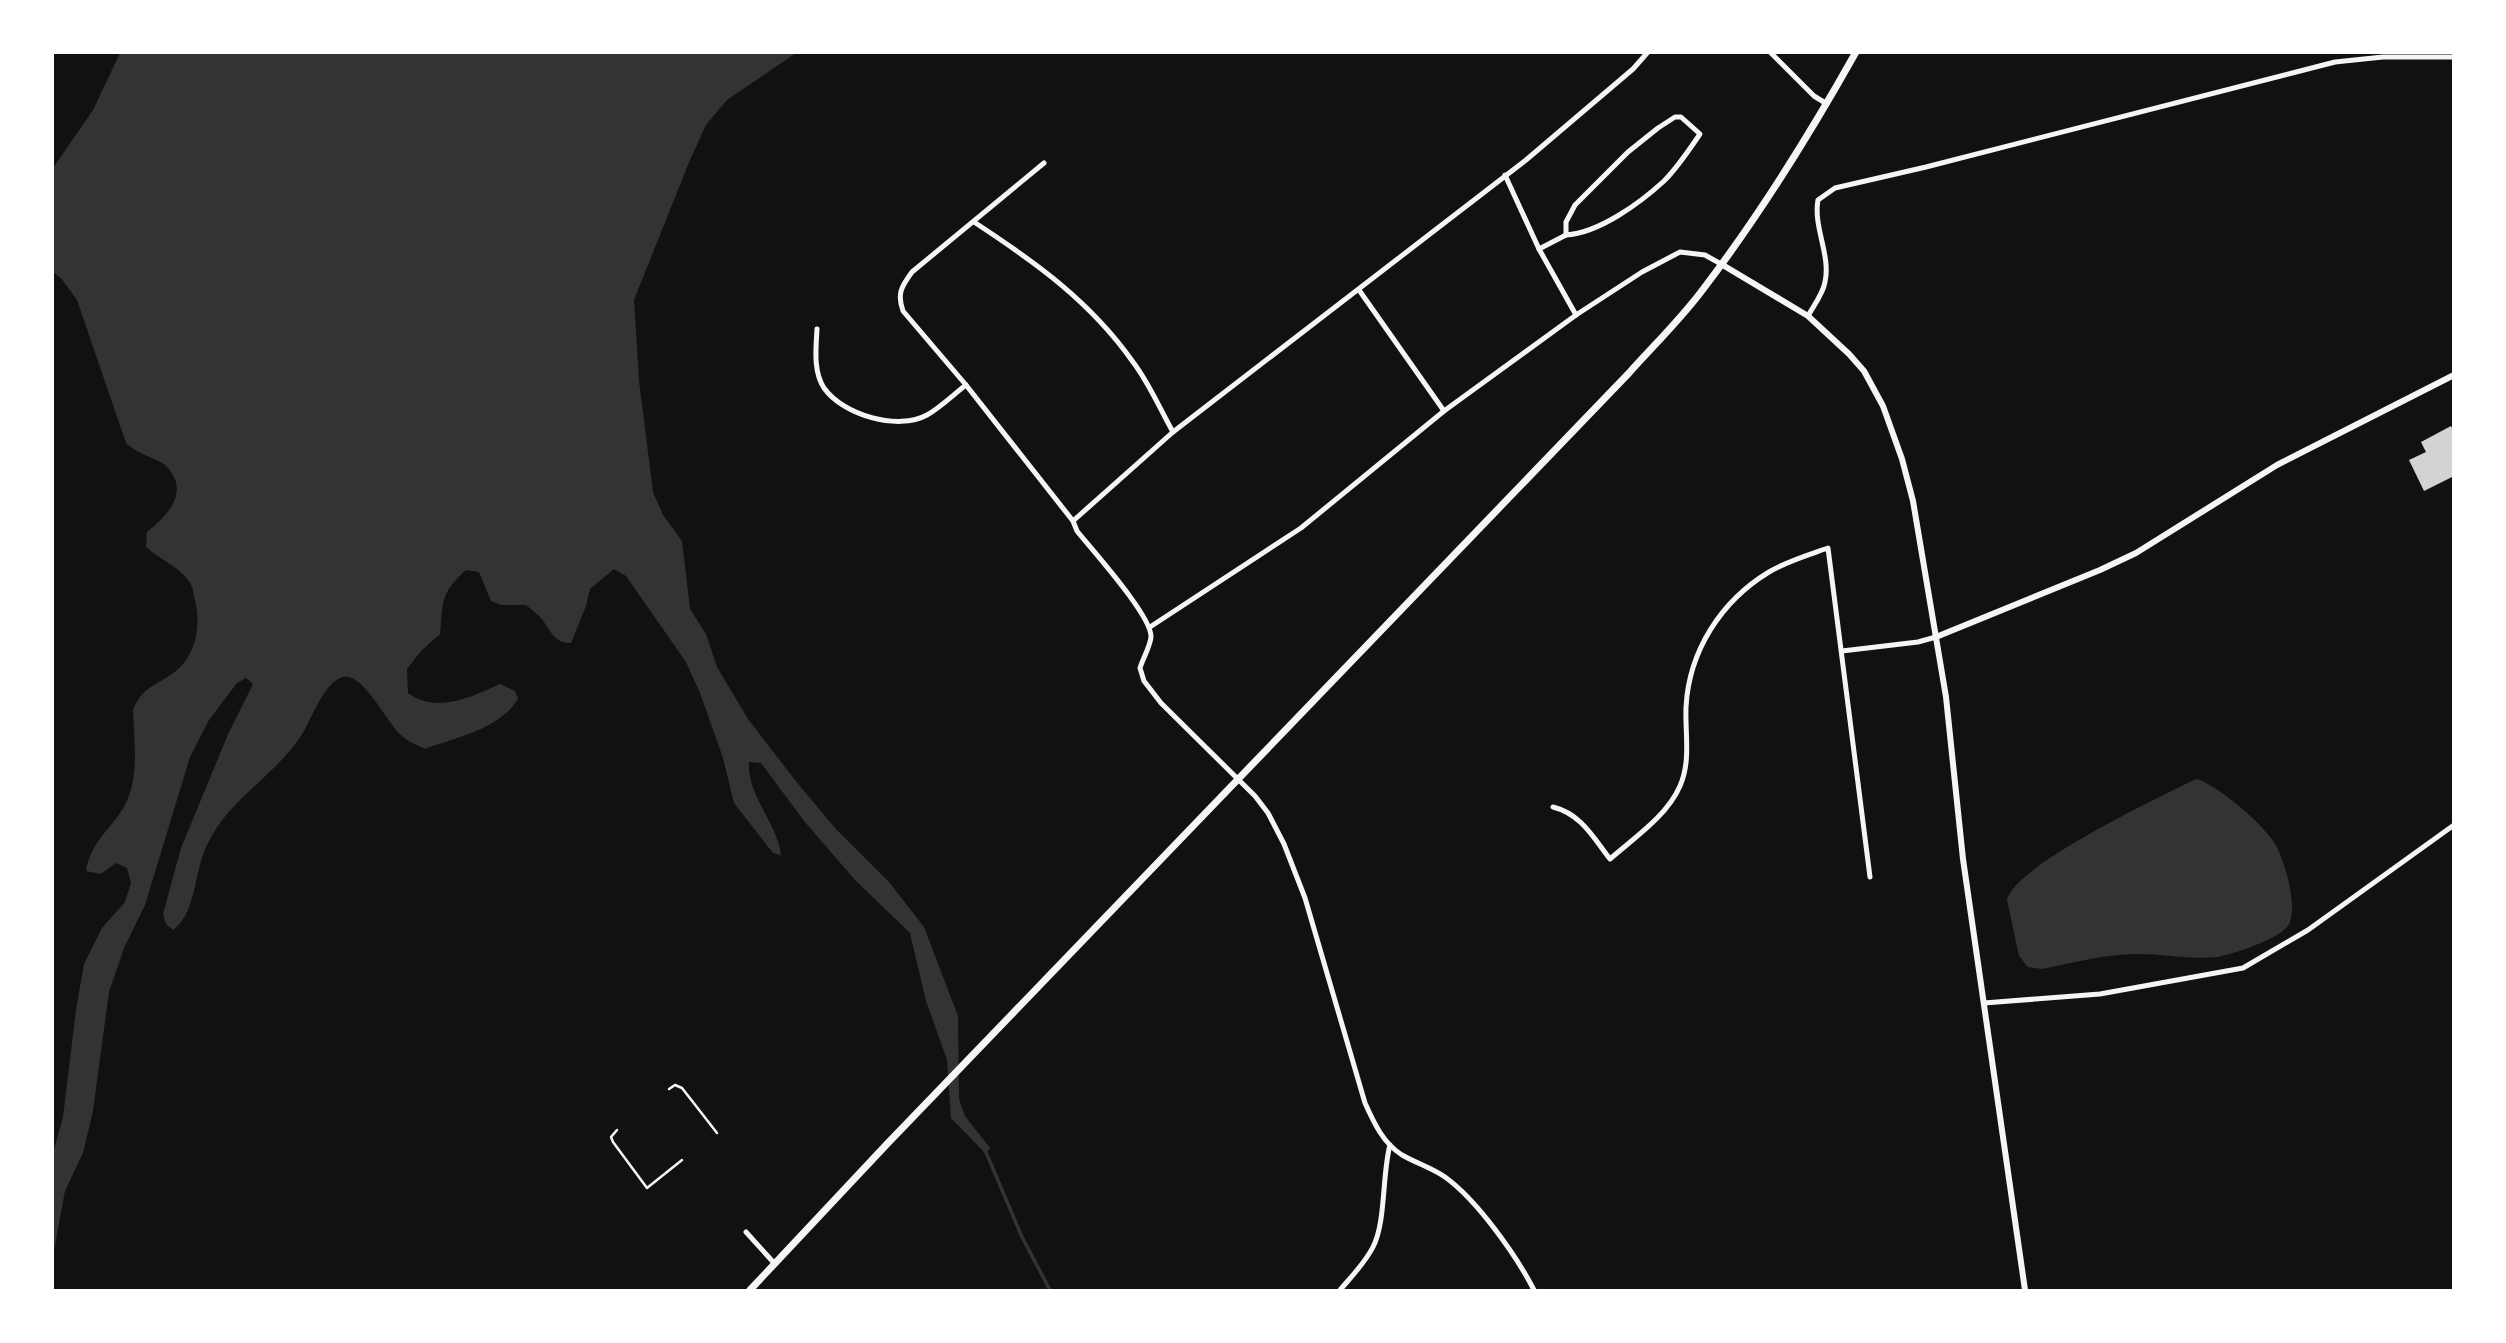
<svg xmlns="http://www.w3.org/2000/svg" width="2506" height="1343" viewBox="0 0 2506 1343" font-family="'Open Sans',sans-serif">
	<rect width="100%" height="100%" fill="#111"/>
	<!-- water -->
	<g fill="#333">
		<path d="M120 53H796L727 100 706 125 690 160 634 300 639 381 653 492 663 515 682 541 690 609 706 634 717 667 748 719 795 780 835 828 889 882 924 927 958 1016 959 1099 965 1116 990 1148 986 1154 951 1118 947 1060 926 1001 910 933 855 880 804 821 761 763 749 762C747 796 777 822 781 855L773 853 734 803 723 758 700 693 686 662 626 576 614 569 590 589 586 606 571 643C553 643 550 629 540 617 536 613 531 609 526 605H501L491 601 479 572 466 570C440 593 443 602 440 634L421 651 407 669 408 693C435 714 472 697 500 684L515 691 518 698C503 728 455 738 425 749 418 745 408 742 402 736 387 723 368 682 349 677 327 672 311 721 301 736 270 782 220 803 202 858 194 882 194 914 173 930L166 924 163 914 181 848 229 732 253 684 246 678 237 683 209 720 190 757 145 905 124 948 109 992 93 1111 83 1153 65 1191 53 1256V1153L63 1117 76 1010 84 964 102 928 125 902 131 883 127 868 116 863 101 874 86 871C90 843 110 830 124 807 140 778 134 742 133 710 142 688 154 686 172 674 197 657 202 623 194 596 193 590 192 585 189 581 178 566 159 559 146 547L147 532C162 520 185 499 174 477 171 472 169 468 164 464 151 456 137 454 126 443L77 300 61 278 53 272V168L93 110Z"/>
		<path d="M2196 779C2217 784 2267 827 2277 847 2285 864 2298 906 2289 924 2283 938 2233 954 2218 957 2190 960 2160 953 2132 954 2102 955 2071 963 2042 969L2028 967 2019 956 2007 900C2015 865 2160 797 2196 779Z"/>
	</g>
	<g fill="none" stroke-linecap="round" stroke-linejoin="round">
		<!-- stream -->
		<path stroke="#333" stroke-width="3.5" d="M985 1150 1022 1237 1050 1290"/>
	</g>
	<!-- building -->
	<path fill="#d3d3d3" d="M2451 426 2454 432V476L2424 491 2409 460 2426 452 2421 442Z"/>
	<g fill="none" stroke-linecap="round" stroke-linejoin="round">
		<!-- service -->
		<g stroke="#f5f5f5" stroke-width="2.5">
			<path d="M669 1089 675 1085 682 1088 717 1133"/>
			<path d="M617 1130 611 1137 613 1142 647 1188 682 1160"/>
		</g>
		<!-- minor -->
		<g stroke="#f5f5f5" stroke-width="5">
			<path d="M1770 52 1814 96 1827 104"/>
			<path d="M1675 117H1681L1700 134C1689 150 1678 167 1664 181 1640 203 1599 233 1566 235V222L1575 205 1628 152 1658 128Z"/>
			<path d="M1044 163 912 272C901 287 897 294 903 311L966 385 1073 521 1077 531C1092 550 1152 616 1151 637 1150 647 1143 658 1140 668L1144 681 1161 703 1255 796 1268 813 1284 844 1305 898 1365 1103C1374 1123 1383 1143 1402 1155 1416 1163 1432 1168 1445 1177 1477 1200 1516 1255 1534 1290"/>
			<path d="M1505 175 1539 249 1576 315"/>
			<path d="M974 222C1035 262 1090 301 1133 362 1149 383 1160 409 1173 432"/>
			<path d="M1539 249 1566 235"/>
			<path d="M1359 290 1444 411"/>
			<path d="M1808 316C1814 305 1823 294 1825 282 1831 255 1813 227 1818 200L1835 188 1926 167 2335 62 2383 57H2454"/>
			<path d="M817 329C816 348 813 371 824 388 843 415 898 431 927 415 941 407 954 394 966 385"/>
			<path d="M1073 521 1173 432 1526 160 1633 69 1648 52"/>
			<path d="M1150 627 1301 528 1444 411 1576 315 1642 272 1680 252 1705 255 1721 264"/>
			<path d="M1842 651 1918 642 1936 637"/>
			<path d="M1553 807C1581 814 1593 837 1610 859 1634 838 1667 816 1680 786 1691 761 1685 734 1686 707 1689 651 1721 601 1769 572 1787 561 1808 555 1828 548L1870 877"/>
			<path d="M1984 1003 2100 994 2243 968 2308 930 2454 825"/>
			<path d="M746 1232 775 1264"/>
			<path d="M1340 1290C1351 1277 1365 1263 1373 1247 1386 1222 1382 1174 1390 1145"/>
		</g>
		<!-- tertiary -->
		<g stroke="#f5f5f5" stroke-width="6">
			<path d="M1721 264 1808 316 1849 354 1864 371 1883 406 1902 459 1913 501 1946 697 1963 859 2025 1290"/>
			<path d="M1936 637 2100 570 2136 553 2277 465 2454 375"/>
		</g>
		<!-- secondary -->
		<path stroke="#f5f5f5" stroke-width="7" d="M750 1290 887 1144 1629 373C1654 345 1682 318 1704 288 1761 213 1810 134 1856 52"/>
	</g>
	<!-- border -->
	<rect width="2506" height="1343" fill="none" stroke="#ffffff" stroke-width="108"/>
</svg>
